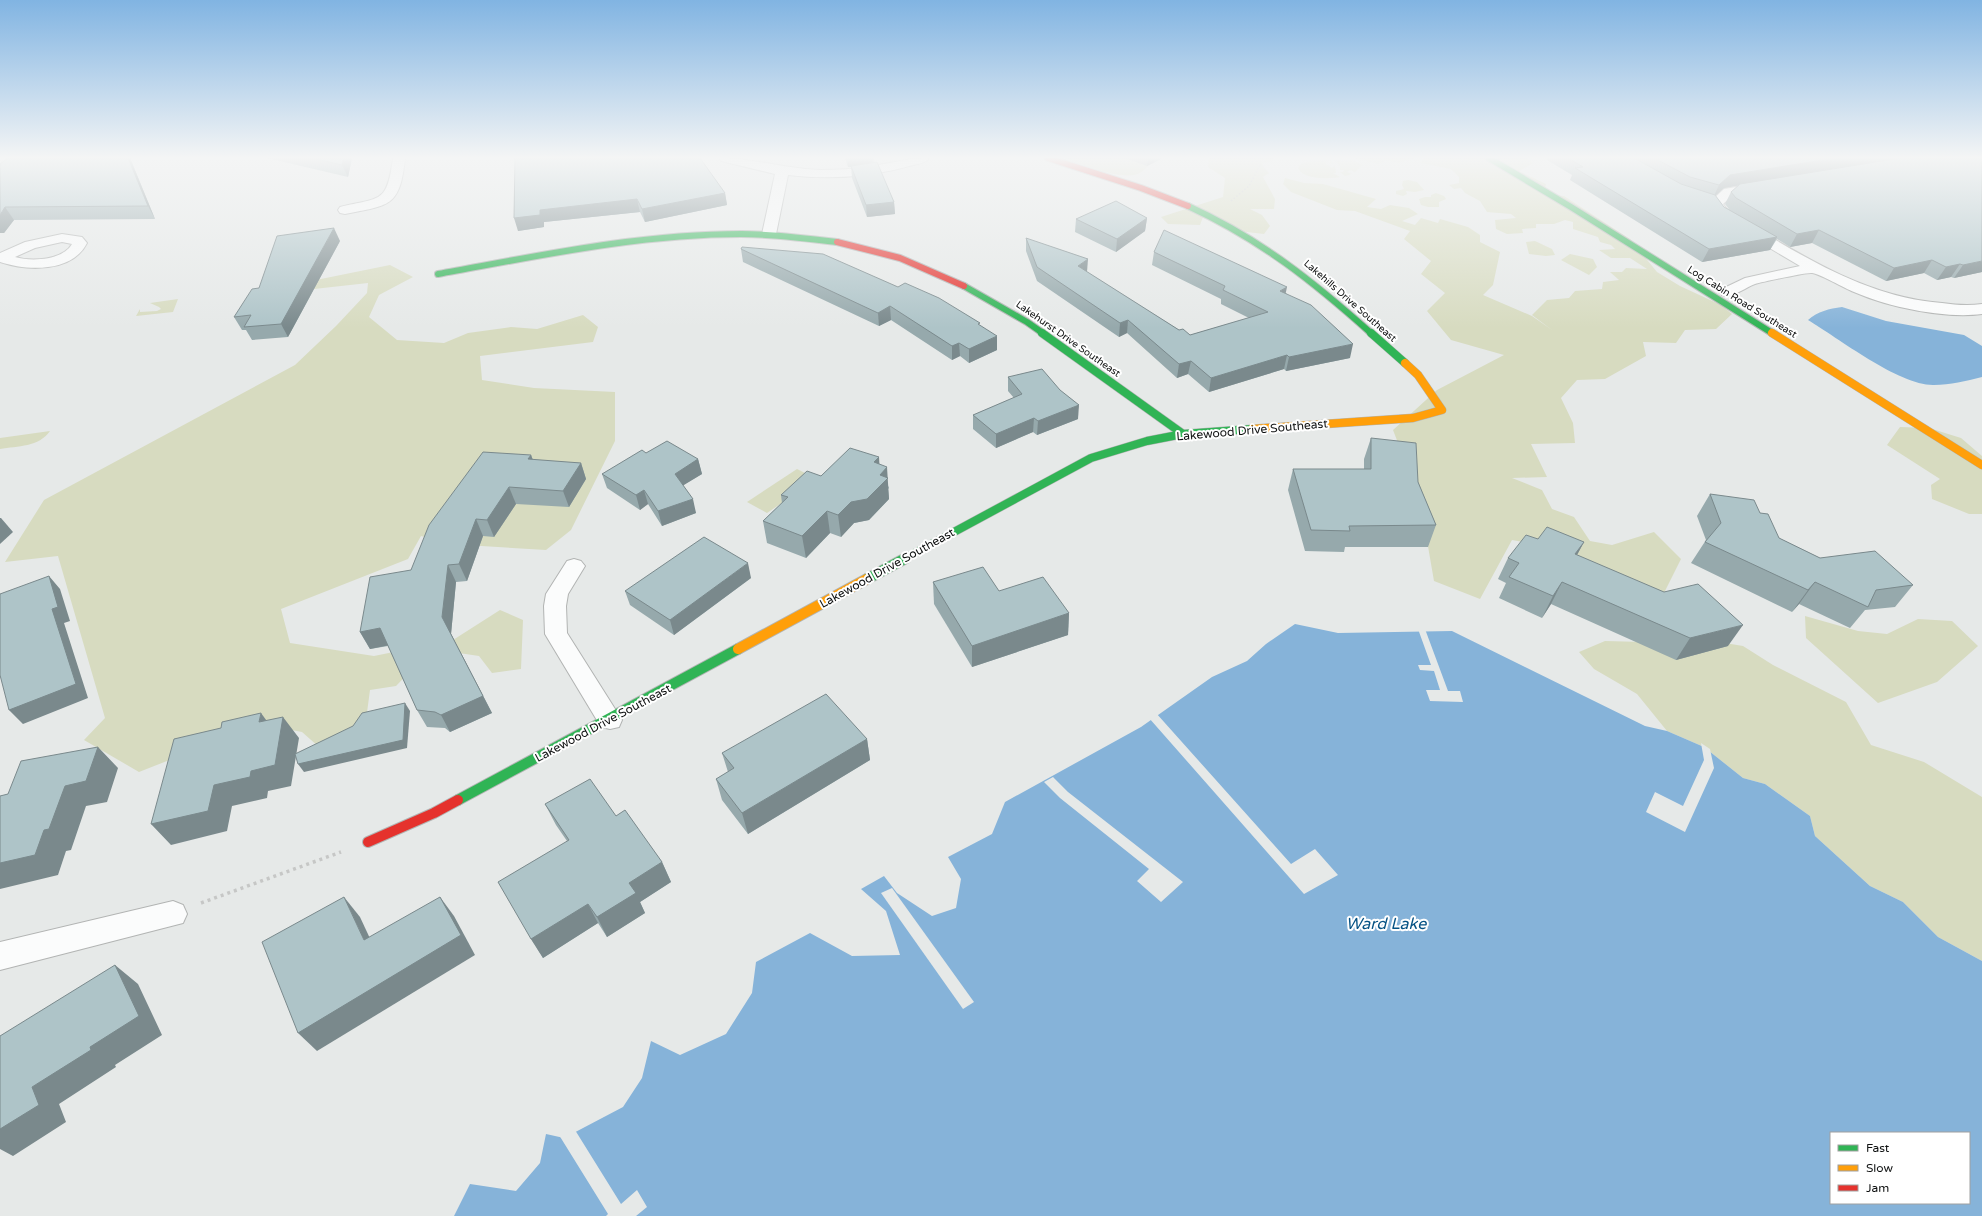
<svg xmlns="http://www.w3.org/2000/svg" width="1982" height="1216" viewBox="0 0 1982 1216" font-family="'Varela Round',sans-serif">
	<rect width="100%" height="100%" fill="#e6e9e8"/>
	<!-- green -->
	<g fill="#d7dbc0">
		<path d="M1068 158H1152L1153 160C1148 166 1142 174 1134 175 1116 178 1084 165 1066 159Z"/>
		<path d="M1209 158H1274L1268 162 1262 163 1264 168 1269 173 1263 177 1275 199 1274 209H1250L1262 215 1270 226 1264 234 1230 230 1203 217 1200 225 1168 224 1161 217 1223 197 1225 178 1208 167Z"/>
		<path d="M1356 158H1413L1398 163 1387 160 1378 164Z"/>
		<path d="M1423 158H1527L1533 163 1519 171 1546 184 1544 194 1564 196 1630 239 1657 272 1680 286 1721 305 1732 314 1716 329 1685 330 1676 343 1643 342 1646 356 1605 379 1577 380 1561 398 1573 423 1575 443 1531 444 1547 477 1512 478 1542 490 1552 509 1574 517 1590 541 1612 545 1654 532 1681 559 1663 595 1629 601 1571 551 1512 540 1480 599 1434 581 1420 500 1393 430 1437 390 1504 355 1451 340 1427 311 1445 293 1421 274 1431 261 1404 239 1410 231 1355 211 1337 210 1291 192 1283 184 1285 178 1304 183 1323 184 1376 199 1367 207 1381 209 1390 205 1409 208 1418 214 1402 221 1415 225 1421 218 1438 223 1440 219 1468 227 1480 235V242L1500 252 1493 285 1483 295 1532 316 1552 330 1532 315 1547 300 1569 298 1575 291 1602 289 1603 282 1619 280 1610 272H1622L1626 268 1647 269 1630 258H1611L1599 250 1615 249 1611 245 1600 242 1598 237 1573 229V222L1565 220 1554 224H1536V228L1522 229 1523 233 1507 234 1496 229 1495 220 1516 218 1511 214 1487 212 1480 201 1465 193 1461 188 1454 189 1449 185 1459 183V177L1451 169 1421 163Z"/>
		<path d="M1354 160 1362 165 1355 172 1350 170 1347 172 1352 174 1345 176 1340 172H1343L1344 170H1340V166L1336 161Z"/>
		<path d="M1326 161V164L1332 168 1335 166 1336 173H1333L1340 177C1329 179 1303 180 1298 168 1302 159 1321 161 1330 161L1333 164 1330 163V161Z"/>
		<path d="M1408 180 1417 182 1424 190 1415 192 1406 191 1407 194 1403 196 1396 194V191L1404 189 1402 185 1403 181Z"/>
		<path d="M1436 193 1444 196 1446 199 1439 202V207H1428L1421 205 1419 199 1425 197H1431V195Z"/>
		<path d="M1535 241 1552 249 1555 255 1546 256 1529 254 1526 242Z"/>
		<path d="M1570 254 1593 259 1597 267 1589 275 1561 260Z"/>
		<path d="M390 265 413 277 379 295 369 317 397 340 444 343 468 333 511 327 537 329 583 315 598 327 593 342 480 356 482 380 534 388 615 392V441L571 530 546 550 449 544 421 536 408 559 281 609 290 643 374 656 453 640 500 610 523 620 521 669 492 673 479 656 432 649 396 686 370 690 366 720 319 747 302 732 261 724 139 772 84 740 105 718 58 556 5 562 44 500 295 365 336 326 367 293 368 283 314 289 311 281Z"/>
		<path d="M178 299 173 312 136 316 140 309V312L157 311 161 309 159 307 150 303Z"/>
		<path d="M1900 427 1929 428 1961 438 1982 456V514H1969L1932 499 1931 485 1940 479 1887 445Z"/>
		<path d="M50 431C39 447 18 446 0 449V438Z"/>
		<path d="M797 469 817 479 767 513 747 502Z"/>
		<path d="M1805 616 1858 631 1887 634 1918 619 1952 621 1978 646 1937 682 1878 703 1806 638Z"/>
		<path d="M1707 640 1743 646 1773 665 1846 702 1871 745 1924 762 1982 797V961L1938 937 1903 902 1870 886 1815 836 1810 816 1765 784 1743 778 1704 747 1667 731 1637 694 1594 669 1579 652 1605 641 1644 642Z"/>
	</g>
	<!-- water -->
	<g fill="#86b3d9" fill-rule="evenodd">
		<path d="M1842 307 1886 321 1964 335 1982 346V377C1966 381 1950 385 1934 385 1900 386 1838 338 1808 320 1818 311 1829 309 1842 307Z"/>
		<path d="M1295 624 1338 633 1452 631 1645 726 1667 731 1704 747 1743 778 1765 784 1810 816 1815 836 1870 886 1903 902 1938 937 1982 961V1216H454L470 1184 516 1191 540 1163 546 1134 564 1138 623 1107 642 1078 651 1041 680 1055 726 1034 752 993 756 962 810 933 852 956 900 955 886 911 861 889 884 876 897 893 932 916 956 908 961 879 948 857 992 834 1005 802 1141 727 1212 677 1247 661 1266 644ZM1831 1133H1969V1203H1831Z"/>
	</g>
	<!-- pier -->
	<g fill="#e6e9e8">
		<path d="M1418 629H1425L1448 691H1460L1463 702 1430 701 1426 690H1440L1434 671 1420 670 1418 665H1431Z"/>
		<path d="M1156 713 1291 864 1315 849 1338 875 1304 894 1149 718Z"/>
		<path d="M1701 743 1710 749 1714 768 1685 832 1646 812 1655 792 1683 806 1704 760Z"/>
		<path d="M1053 777 1068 792 1183 882 1161 902 1137 881 1149 869 1060 798 1044 782Z"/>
		<path d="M892 888 974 1002 963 1009 881 893Z"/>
		<path d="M575 1130 621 1204 637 1190 647 1207 636 1216H606L608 1214 559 1135 564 1136Z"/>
	</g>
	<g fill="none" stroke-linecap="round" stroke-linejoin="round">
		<!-- street casing -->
		<g stroke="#b2b4b3" stroke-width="2">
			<g id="street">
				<path d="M393 158H405C400 208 389 205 345 214L340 213 338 210 340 207C381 197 387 204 393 158Z"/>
				<path d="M720 158C753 158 786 169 820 170 837 170 855 169 872 166 892 163 909 158 929 158 926 163 918 164 913 165 872 177 830 180 788 175L776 234 774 237H764L762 234 775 174 721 161Z"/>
				<path d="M1760 183 1765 184 1767 187 1765 190 1733 195 1723 204 1729 212C1796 252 1863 297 1942 303 1955 305 1969 306 1982 304V314C1945 319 1888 307 1854 292 1846 289 1818 273 1812 273 1807 272 1763 282 1755 284 1744 288 1734 298 1722 295L1719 292 1722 289 1745 278 1800 266 1719 218 1708 204 1724 189Z"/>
				<path d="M62 234 82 237 87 243C72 273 27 271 0 262V253L25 242ZM62 242 72 244C63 260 32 262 15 257L35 248Z"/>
				<path d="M574 559 581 561 585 566 568 594 566 606 567 633 622 720 619 727 610 729 601 727 545 634 544 606 546 594 567 561Z"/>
				<path d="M173 901 183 905 187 914 183 923 0 970V942Z"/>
			</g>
		</g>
		<!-- fast-far2 casing -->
		<g stroke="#b2b4b3" stroke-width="8">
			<g id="fast-far2">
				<path d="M1489 158 1571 207 1772 333"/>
				<path d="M1188 206C1260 239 1314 282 1372 334"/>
				<path d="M438 274C538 256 639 234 741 234 773 234 805 238 837 242"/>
				<path d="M964 286 1027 322 1044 334"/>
			</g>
		</g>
		<!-- fast-far1 casing -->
		<g stroke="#b2b4b3" stroke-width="9">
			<g id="fast-far1">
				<path d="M1042 333 1183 434"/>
				<path d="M1371 333 1405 363"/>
				<path d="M904 559 1091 458 1147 441 1183 434 1252 429"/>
			</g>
		</g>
		<!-- fast casing -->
		<g stroke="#b2b4b3" stroke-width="12">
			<g id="fast">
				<path d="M867 579 906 558"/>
				<path d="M458 800 738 649"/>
			</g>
		</g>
		<!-- slow-far2 casing -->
		<g stroke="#b2b4b3" stroke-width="8">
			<path id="slow-far2" d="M1772 333 1774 334"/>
		</g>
		<!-- slow-far1 casing -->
		<g stroke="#b2b4b3" stroke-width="9">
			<g id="slow-far1">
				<path d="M1772 333 1982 465"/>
				<path d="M1252 429 1413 418 1442 410 1418 375 1405 363"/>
			</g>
		</g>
		<!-- slow casing -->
		<g stroke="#b2b4b3" stroke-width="12">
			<path id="slow" d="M738 649 867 579"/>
		</g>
		<!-- jam-far1 casing -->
		<g stroke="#b2b4b3" stroke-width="8">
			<g id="jam-far1">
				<path d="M1048 158 1141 188 1188 206"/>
				<path d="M837 242 900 258 964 286"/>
			</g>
		</g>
		<!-- jam casing -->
		<g stroke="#b2b4b3" stroke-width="12">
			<path id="jam" d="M368 842 434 813 458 800"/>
		</g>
		<!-- path-far1 -->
		<path stroke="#c6c7c6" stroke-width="1.5" stroke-dasharray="1.5 2" stroke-linecap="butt" d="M1231 201 1249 186 1260 165"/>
		<!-- path -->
		<path stroke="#c6c7c6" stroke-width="3.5" stroke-dasharray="3 4" stroke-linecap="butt" d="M201 903 341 852"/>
		<!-- street -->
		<use href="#street" fill="#fbfcfc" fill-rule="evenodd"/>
		<!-- fast-far2 -->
		<use href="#fast-far2" stroke="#30b455" stroke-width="6"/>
		<!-- fast-far1 -->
		<use href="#fast-far1" stroke="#30b455" stroke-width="8"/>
		<!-- fast -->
		<use href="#fast" stroke="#30b455" stroke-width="10"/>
		<!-- slow-far2 -->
		<use href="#slow-far2" stroke="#ff9f0a" stroke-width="6"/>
		<!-- slow-far1 -->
		<use href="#slow-far1" stroke="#ff9f0a" stroke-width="8"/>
		<!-- slow -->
		<use href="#slow" stroke="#ff9f0a" stroke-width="10"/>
		<!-- jam-far1 -->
		<use href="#jam-far1" stroke="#e5322d" stroke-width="6"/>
		<!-- jam -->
		<use href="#jam" stroke="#e5322d" stroke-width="10"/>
	</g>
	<!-- wall -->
	<g fill="#96a9ac" fill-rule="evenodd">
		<path d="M130 158 155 219 14 220 4 233 0 164Z"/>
		<path d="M267 158H352L348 177Z"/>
		<path d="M515 158 725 193 727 205 645 222 640 212 544 222V227L518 231Z"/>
		<path d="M845 158H873L874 163 894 202 895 214 867 217 852 178 851 167H848Z"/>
		<path d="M1125 158H1161V159L1147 166Z"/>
		<path d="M1548 158H1899L1982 272 1954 278 1951 277 1937 280 1924 273 1886 281 1812 243 1790 247 1777 239 1770 250 1702 262 1570 180 1572 175 1547 160ZM1739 185 1731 192 1725 204 1729 209 1724 207 1715 195 1724 188Z"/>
		<path d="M1147 218 1145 231 1116 252 1075 232 1076 219Z"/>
		<path d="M1026 238 1087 272 1179 330 1190 335 1249 318 1221 304V299L1152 265 1154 252 1286 293 1350 358 1286 371 1284 369 1209 392 1188 374 1177 378 1127 333 1119 337 1037 281 1026 251Z"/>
		<path d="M340 241 288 337 252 340 246 330H242L234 317 259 288Z"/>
		<path d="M741 249 980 326 997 350 969 363 960 356 952 360 891 320 879 326 743 262Z"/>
		<path d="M1008 377 1078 419 1037 435 1033 432 996 448 973 429V415L1014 398 1008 391Z"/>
		<path d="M1371 438 1418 482 1436 525 1428 547H1345L1344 552 1305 551 1288 490 1293 469H1364V459Z"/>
		<path d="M646 453 698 459 702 474 683 485 696 513 662 526 648 504 640 510 607 488 602 474Z"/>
		<path d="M531 455 533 460 581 463 586 479 569 507 516 504 494 537 483 536 467 581 456 582 451 634 492 713 450 732 445 728 427 727 417 710 388 646 370 649 360 632 411 570Z"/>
		<path d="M879 457V464L889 488 888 489 889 499 869 520 854 523 841 537 830 533 806 558 767 543 763 521 782 503 781 495 821 476Z"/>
		<path d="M1710 494 1760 513 1779 538 1820 558 1913 585 1895 607 1865 610 1850 628 1799 604 1792 612 1691 563 1706 540 1697 516Z"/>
		<path d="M1538 539 1584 542 1577 555 1728 646 1676 660 1551 604 1542 618 1499 598 1506 583 1498 579 1508 558Z"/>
		<path d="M751 578 674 635 630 605 625 591Z"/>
		<path d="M933 582 999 591 1069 613 1068 635 972 667 934 604Z"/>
		<path d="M867 739 870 760 748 834 722 800 716 779 728 772 722 753Z"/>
		<path d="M545 804 616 816 662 862 671 882 640 902 645 913 607 937 598 923 543 958 531 939 567 841 556 825Z"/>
	</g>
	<!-- shaded-wall -->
	<g fill="#7a898c">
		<path d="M128 158H130L155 219 148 206Z"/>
		<path d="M344 158H352L348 177 342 165Z"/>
		<path d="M847 158H873L874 164 851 166V167H848Z"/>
		<path d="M1148 158H1161V159L1147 166Z"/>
		<path d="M1835 158H1899L1724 188 1713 198 1719 185 1730 175Z"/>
		<path d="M725 193 727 205 645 222 642 209Z"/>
		<path d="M637 199 640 212 544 222V227L518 231 514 218 540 210Z"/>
		<path d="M894 202 895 214 867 217 866 205Z"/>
		<path d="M5 207 14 220 4 233H0V215Z"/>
		<path d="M1147 218 1145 231 1116 252 1117 239Z"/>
		<path d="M334 228 340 241 288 337 281 324Z"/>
		<path d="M1819 230 1812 243 1790 247 1797 234Z"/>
		<path d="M1777 237 1770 250 1702 262 1709 249Z"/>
		<path d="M1088 259 1087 272 1078 266Z"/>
		<path d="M1932 260 1924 273 1886 281 1894 268Z"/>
		<path d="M1982 261V272L1954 278 1963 265Z"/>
		<path d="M1960 264 1951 277 1937 280 1946 267Z"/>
		<path d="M1287 287 1284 301 1280 291Z"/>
		<path d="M890 306 891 320 879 326 878 313Z"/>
		<path d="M1128 320 1127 333 1119 337 1120 323Z"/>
		<path d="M997 336V350L969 363V349Z"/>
		<path d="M959 343 960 356 952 360V346Z"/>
		<path d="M1353 344 1350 358 1286 371 1289 357Z"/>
		<path d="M1287 355 1284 369 1209 392 1211 378Z"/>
		<path d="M1191 361 1188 374 1177 378 1179 364Z"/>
		<path d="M1079 405 1078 419 1037 435 1038 421Z"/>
		<path d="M1034 418 1033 432 996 448V434Z"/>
		<path d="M531 455 537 472 528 459Z"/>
		<path d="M879 457 880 474 887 467 889 499 869 520 854 523 841 537 838 515 874 462Z"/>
		<path d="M698 459 702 474 679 488 675 474Z"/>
		<path d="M581 463 586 479 569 507 563 491Z"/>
		<path d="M509 487 516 504 494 537 487 520Z"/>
		<path d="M644 490 648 504 640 510 636 495Z"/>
		<path d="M693 499 696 513 662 526 658 511Z"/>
		<path d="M827 511 830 533 806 558 802 536Z"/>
		<path d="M0 518H1L13 532 0 544Z"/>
		<path d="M476 519 483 536 467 581 459 564Z"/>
		<path d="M1584 542 1572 564 1575 554Z"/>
		<path d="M748 563 751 578 674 635 670 620Z"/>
		<path d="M448 565 456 582 451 634 492 713 450 732 441 715 442 617Z"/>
		<path d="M49 576 60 589 70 621 64 623 88 698 23 724 9 710 52 609Z"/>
		<path d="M1562 582 1551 604 1542 618 1553 596Z"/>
		<path d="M1815 582 1799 604 1792 612 1808 590Z"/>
		<path d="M1069 613 1068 635 972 667V646Z"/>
		<path d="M1743 625 1728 646 1676 660 1690 638Z"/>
		<path d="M380 628 390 645 370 649 360 632Z"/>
		<path d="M405 703 410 711 407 748 304 772 298 764Z"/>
		<path d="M261 713 277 735 259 722Z"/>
		<path d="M283 717 299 738 291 786 268 791 267 798 232 806 227 831 171 845 151 824 214 785 251 771Z"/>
		<path d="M867 739 870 760 748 834 742 813Z"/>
		<path d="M98 747 118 768 107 802 86 806 71 850 66 851 58 875 0 889V863L44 830 65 786Z"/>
		<path d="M662 862 671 882 640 902 645 913 607 937 597 917 629 883Z"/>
		<path d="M344 897 360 917 380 960 364 940Z"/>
		<path d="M440 897 454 916 475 955 317 1051 298 1033Z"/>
		<path d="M588 904 598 923 543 958 531 939Z"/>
		<path d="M115 965 138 984 162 1035 115 1065 116 1067 59 1104 66 1122 13 1156 0 1149V1129L32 1087 90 1047Z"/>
	</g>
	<!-- building -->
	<g fill="#aec4c8" stroke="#7a898c">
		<path d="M8 158H128L148 206 5 207 0 215V164Z"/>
		<path d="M312 158H344L342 165Z"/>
		<path d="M515 158H700L725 193 642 209 637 199 540 210V215L514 218Z"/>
		<path d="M1568 158H1635L1636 159 1681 184 1715 195 1724 207 1777 237 1709 249 1575 168 1583 167Z"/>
		<path d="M1654 158H1835L1730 175 1719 185 1690 177Z"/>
		<path d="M1900 158H1982V261L1963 265 1960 264 1946 267 1932 260 1894 268 1819 230 1797 234 1736 198 1731 192 1740 184Z"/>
		<path d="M877 162 894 202 866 205 851 166Z"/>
		<path d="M1116 201 1147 218 1117 239 1076 219Z"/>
		<path d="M334 228 281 324 244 327 251 315 234 317 252 289 259 288 277 236Z"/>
		<path d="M1164 230 1287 287 1280 291 1311 305 1353 344 1289 357 1287 355 1211 378 1191 361 1179 364 1128 320 1120 323 1037 267 1026 238 1088 259 1078 266 1179 330 1183 329 1190 335 1268 312 1223 290 1225 286 1154 252Z"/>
		<path d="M742 247 823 254 898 287 905 283 939 298 980 323 978 324 997 336 969 349 959 343 952 346 890 306 878 313 741 249Z"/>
		<path d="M1042 369 1060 390 1079 405 1038 421 1034 418 996 434 973 415 1022 394 1008 377Z"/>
		<path d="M1371 438 1416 443 1418 482 1436 525 1349 526 1350 531 1311 530 1293 469H1371Z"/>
		<path d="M667 441 698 459 675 474 693 499 658 511 644 490 636 495 602 474 642 450 646 453Z"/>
		<path d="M850 448 879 457 874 462 887 467 880 475 888 478 867 499 851 502 838 515 827 511 802 536 763 521 788 497 781 495 807 471 821 476Z"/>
		<path d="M483 452 531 455 528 459 581 463 563 491 509 487 487 520 476 519 459 564 448 565 442 617 483 696 441 715 435 712 417 710 380 628 360 632 370 577 411 570 429 525Z"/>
		<path d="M1710 494 1754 500 1760 513 1768 514 1779 538 1820 558 1875 551 1913 585 1876 590 1868 607 1815 582 1808 590 1705 542 1721 523Z"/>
		<path d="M1547 527 1584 542 1575 554 1664 592 1698 584 1743 625 1690 638 1562 582 1553 596 1509 577 1519 563 1508 558 1526 535 1538 539Z"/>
		<path d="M704 537 748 563 670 620 625 591Z"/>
		<path d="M983 567 999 591 1043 577 1069 613 972 646 933 582Z"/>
		<path d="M49 576 58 607 52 609 76 684 9 710 0 675V594Z"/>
		<path d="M826 694 867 739 742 813 716 779 734 768 722 753Z"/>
		<path d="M405 703 403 740 298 764 295 754 353 726 362 713Z"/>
		<path d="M261 713 259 722 283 717 275 765 251 771 250 777 214 785 208 811 151 824 174 739 221 728 222 722Z"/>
		<path d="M98 747 86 781 65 786 49 829 44 830 35 855 0 863V796L8 794 21 761Z"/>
		<path d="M590 779 616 816 625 810 662 862 629 883 636 893 597 917 588 904 531 939 498 882 569 840 545 804Z"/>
		<path d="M344 897 364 940 440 897 461 935 298 1033 262 942Z"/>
		<path d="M115 965 139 1016 90 1047 91 1050 32 1087 39 1105 0 1129V1036Z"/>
	</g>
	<!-- sky -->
	<linearGradient id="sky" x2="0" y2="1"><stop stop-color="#81b4e2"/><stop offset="0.48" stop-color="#f4f5f5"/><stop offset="1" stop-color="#f4f5f5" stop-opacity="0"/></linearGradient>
	<rect width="1982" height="328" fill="url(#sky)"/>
	<g text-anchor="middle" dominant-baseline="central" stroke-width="4" stroke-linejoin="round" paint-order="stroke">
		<!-- far-street labels -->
		<g font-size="10" fill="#0f1111" stroke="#fff">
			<text transform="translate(1350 301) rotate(41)">Lakehills Drive Southeast</text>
			<text transform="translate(1742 302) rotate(32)">Log Cabin Road Southeast</text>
			<text transform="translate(1068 339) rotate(35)">Lakehurst Drive Southeast</text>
		</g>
		<!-- street labels -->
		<g font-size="12" fill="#0f1111" stroke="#fff">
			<text transform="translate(1252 430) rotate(-5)">Lakewood Drive Southeast</text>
			<text transform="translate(887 568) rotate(-29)">Lakewood Drive Southeast</text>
			<text transform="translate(603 723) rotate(-28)">Lakewood Drive Southeast</text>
		</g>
		<!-- near-water labels -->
		<g font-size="16" font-style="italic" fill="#055284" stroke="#fff">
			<text x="1386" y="924">Ward Lake</text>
		</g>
	</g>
	<!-- legend -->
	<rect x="1830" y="1132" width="140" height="72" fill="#ffffff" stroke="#9fa0a0"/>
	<rect x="1838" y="1145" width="20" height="6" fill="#30b455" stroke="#9fa0a0"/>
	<text x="1866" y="1152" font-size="12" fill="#0f1111">Fast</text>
	<rect x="1838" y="1165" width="20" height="6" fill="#ff9f0a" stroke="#9fa0a0"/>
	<text x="1866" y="1172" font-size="12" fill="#0f1111">Slow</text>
	<rect x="1838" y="1185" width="20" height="6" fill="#e5322d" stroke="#9fa0a0"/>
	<text x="1866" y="1192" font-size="12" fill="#0f1111">Jam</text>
</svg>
